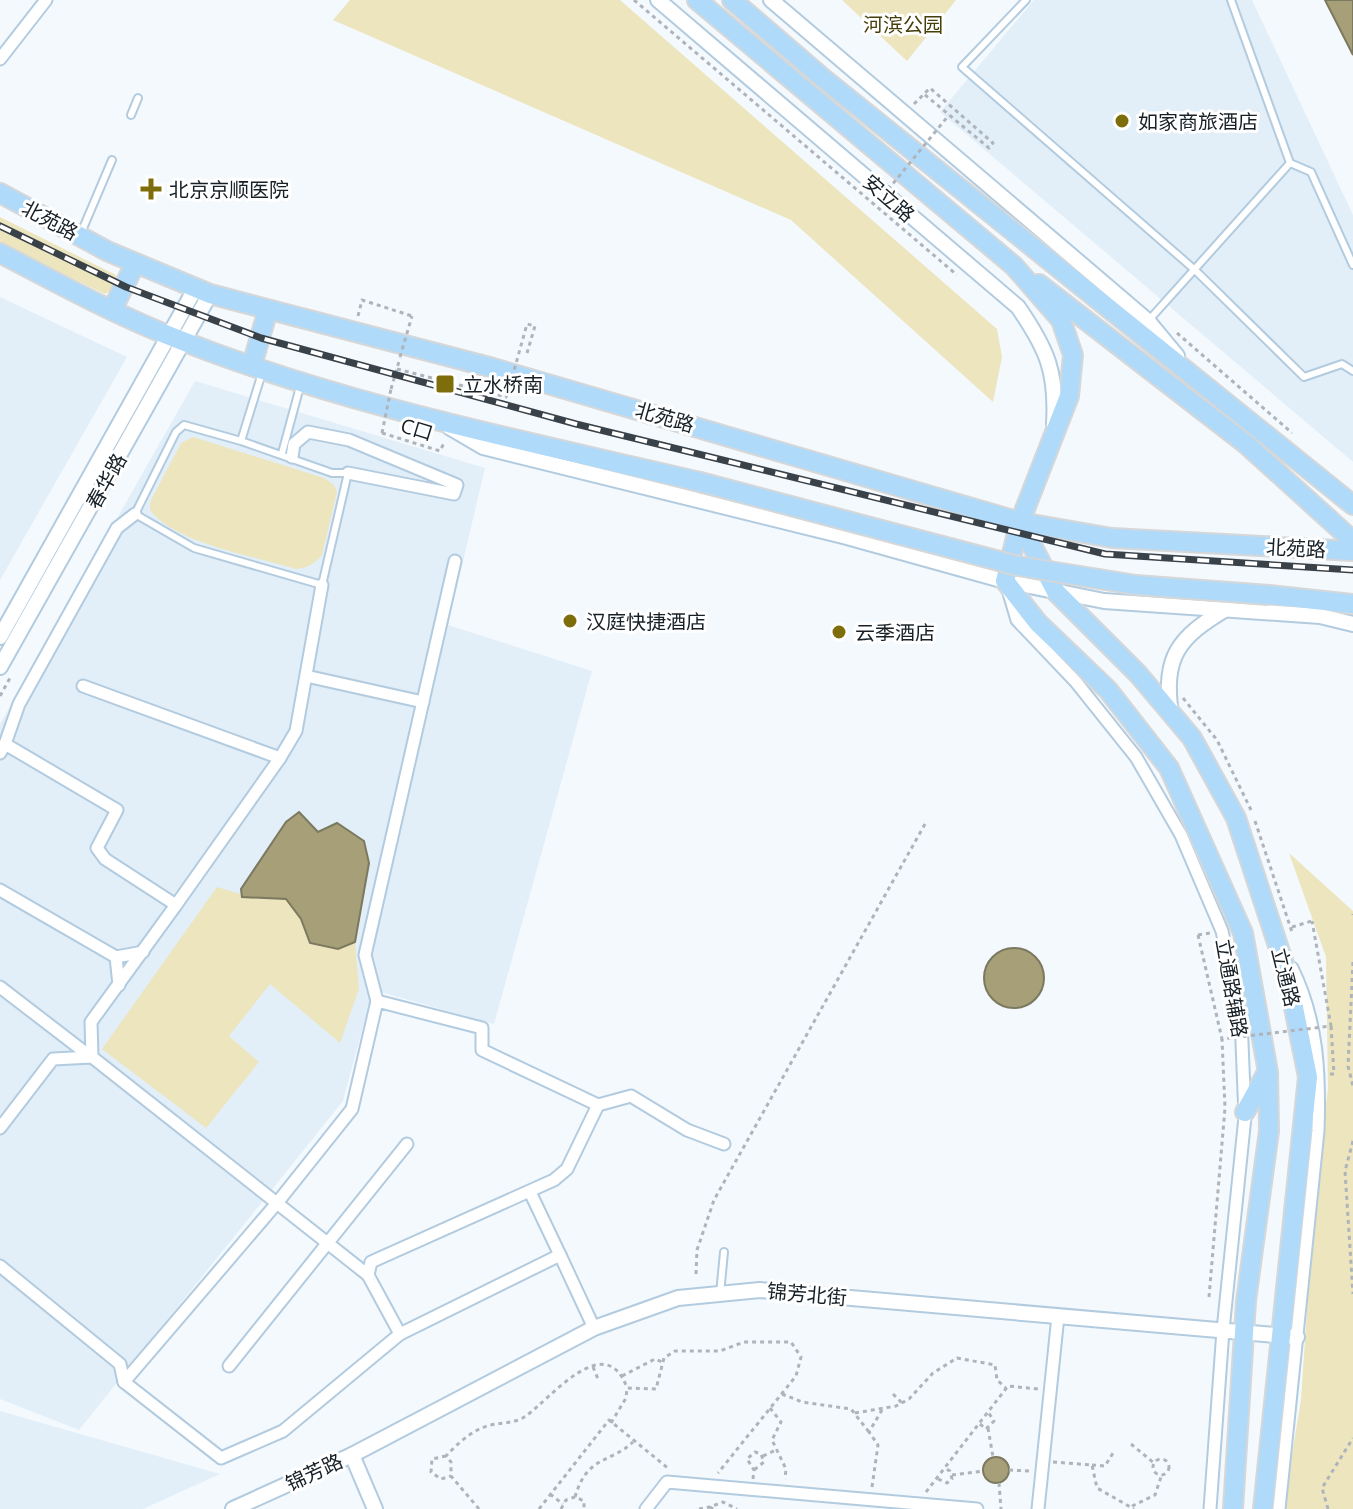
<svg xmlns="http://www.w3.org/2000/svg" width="1353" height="1509" viewBox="0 0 1353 1509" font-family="'Open Sans','Noto Sans SC',sans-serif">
	<rect width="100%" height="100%" fill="#f4f9fe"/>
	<!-- built -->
	<g fill="#e2eff9">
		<path d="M1034 0H1252L1353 215V462L940 112Z"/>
		<path d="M0 297 127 357 0 580Z"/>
		<path d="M195 381 485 468 448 625 592 671 494 1024 373 990 343 1101 79 1430 0 1399V724Z"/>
		<path d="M0 1411 220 1474 143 1509H0Z"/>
	</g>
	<!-- green -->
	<g fill="#ece5bd">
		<path d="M350 0H620L997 329 1002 357 993 402 791 220 333 20Z"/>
		<path d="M842 0H956L907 61Z"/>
		<path d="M0 217 116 275V287L105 294 0 244Z"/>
		<path d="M193 437 324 478 334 485 337 492 322 555C314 564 308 568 296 569 257 557 174 543 150 510V502L181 443Z"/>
		<path d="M1289 853 1353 911V1509H1283L1301 1400 1314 1205 1328 1088 1326 957Z"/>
		<path d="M217 887 257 899H286L301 919 310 943 338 949 355 942 359 989 340 1043 270 984 229 1036 259 1062 206 1128 102 1049Z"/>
	</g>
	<!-- water -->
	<g fill="#a69f77" stroke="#7b795f" stroke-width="2">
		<path d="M1325 0H1353V55Z"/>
		<path d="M299 812 318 832 337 823 364 841 369 863 355 942 338 949 310 943 301 919 286 899 242 897 241 889 286 822Z"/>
		<circle cx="1014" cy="978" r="30"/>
		<circle cx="996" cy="1470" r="13"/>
	</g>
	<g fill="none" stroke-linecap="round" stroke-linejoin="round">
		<!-- service casing -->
		<g stroke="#b2cbdf" stroke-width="10">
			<g id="service">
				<path d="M1026 0 962 67 1195 270 1304 377 1342 364 1353 371"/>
				<path d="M131 115 138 98"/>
				<path d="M1290 163 1311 172 1353 265"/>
				<path d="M81 233 112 160"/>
				<path d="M1149 320 1290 163 1231 0"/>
				<path d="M241 441 332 473H348L322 585 194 548 135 514 176 432 184 425 241 441 262 373"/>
				<path d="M282 453 301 383"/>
				<path d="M720 1294 724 1252"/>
			</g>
		</g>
		<!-- minor casing -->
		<g stroke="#b2cbdf" stroke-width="15">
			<g id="minor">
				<path d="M0 59 46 0"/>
				<path d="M292 457 294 444 308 432 349 440 457 485 454 494 348 473"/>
				<path d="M1009 593 1017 620 1076 682 1136 757 1181 835 1222 931 1241 1018 1245 1117 1223 1330 1210 1509"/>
				<path d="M306 676 423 702"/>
				<path d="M83 686 280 758 296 731 322 585"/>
				<path d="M5 744 19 704 117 528 135 514"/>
				<path d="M0 753 5 744 117 810 97 848 105 859 176 905 91 1022 92 1057 368 1275"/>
				<path d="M0 890 116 957"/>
				<path d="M176 905 280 758"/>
				<path d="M119 985 116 957 143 952"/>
				<path d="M0 987 91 1057"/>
				<path d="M377 1001 365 955 455 561"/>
				<path d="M598 1105 631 1096 687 1130 724 1144"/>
				<path d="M0 1128 53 1059 92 1057"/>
				<path d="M530 1192 560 1255"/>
				<path d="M0 1266 120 1364 124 1382 221 1458 283 1431 400 1334"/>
				<path d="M229 1366 407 1144"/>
				<path d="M124 1382 277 1203 352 1109 377 1001 482 1028V1050L598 1105 567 1169 554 1180 371 1262 368 1275 400 1334 560 1255 594 1328"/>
				<path d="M646 1509 667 1482 977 1509"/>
				<path d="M1038 1509 1058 1316"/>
				<path d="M1279 1509 1318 1131C1320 1074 1318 1021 1292 968"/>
			</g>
		</g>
		<!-- tertiary casing -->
		<g stroke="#b2cbdf" stroke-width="18">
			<g id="tertiary">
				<path d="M658 0 1018 307C1047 349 1057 372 1054 424"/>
				<path d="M771 0 1148 321 1177 356"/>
				<path d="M449 427 483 447 847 537 1005 581 1104 601 1320 616 1353 624"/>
				<path d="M0 637 195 289"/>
				<path d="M0 667 210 294"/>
				<path d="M1171 713C1162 657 1179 637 1226 609"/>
				<path d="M352 1455 375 1509"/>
				<path d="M233 1509 352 1455 594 1328 678 1298 760 1290 1297 1337"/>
			</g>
		</g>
		<!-- primary casing -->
		<g stroke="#d5d7d8" stroke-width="22">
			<g id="primary">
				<path d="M697 0 1014 266 1061 320 1073 355 1069 396 1020 522 1005 581 1038 623 1108 690 1169 768 1243 933 1268 1072 1269 1131 1246 1301 1233 1509"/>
				<path d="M732 0 824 79 1353 505"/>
				<path d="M0 193 107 251 210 294 493 368 1020 522 1112 538 1353 551"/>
				<path d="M0 253C59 284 118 316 180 340 347 406 525 441 700 482"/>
				<path d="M1039 284 1246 444 1353 541"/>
				<path d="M112 310 135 264"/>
				<path d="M252 365 268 310"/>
				<path d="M1020 522 1056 592 1138 674 1192 738 1236 818 1287 973 1308 1077 1263 1509"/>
				<path d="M1269 595 1353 604"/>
				<path d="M1245 1112 1266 1074"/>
			</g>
		</g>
		<!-- path -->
		<g stroke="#aeb4ba" stroke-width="3" stroke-dasharray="4 4" stroke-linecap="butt">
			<path d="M634 0 957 275"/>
			<path d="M914 104 930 88 993 143 989 148 924 94"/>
			<path d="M358 316 362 300 412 316"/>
			<path d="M1177 333 1292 433"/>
			<path d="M397 369 506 397 509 387"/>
			<path d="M391 389 400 358"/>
			<path d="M382 433 440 451 445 441"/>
			<path d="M0 696 10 678"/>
			<path d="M1183 698 1217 740 1251 810"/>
			<path d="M1255 821 1292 932"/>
			<path d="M1353 914V915"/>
			<path d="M1292 927 1312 921"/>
			<path d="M1198 935 1210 933"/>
			<path d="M1353 962 1348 1066 1353 1086"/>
			<path d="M1330 1074H1334L1331 1026"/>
			<path d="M1353 1141 1345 1171 1353 1294"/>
			<path d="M696 1274 697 1250 714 1200 925 824"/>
			<path d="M1209 1297 1225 1108 1222 1039"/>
			<path d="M593 1367 598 1379"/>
			<path d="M622 1376 655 1359 662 1362"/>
			<path d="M782 1394 802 1402 851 1409 869 1432"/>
			<path d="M893 1394 902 1403"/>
			<path d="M770 1408 781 1422 772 1440 786 1469 785 1479"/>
			<path d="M855 1413 896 1406 909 1399 933 1373 957 1358 995 1365 997 1380 1006 1388"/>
			<path d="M611 1423 626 1398 627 1388"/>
			<path d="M980 1424 986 1429 994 1421 988 1412"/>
			<path d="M988 1428 993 1457"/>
			<path d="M1131 1444 1154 1463"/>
			<path d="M446 1456 432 1459 431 1472 441 1479 451 1476"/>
			<path d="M763 1456 776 1450"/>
			<circle cx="1161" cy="1467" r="8"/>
			<path d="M1053 1462 1092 1465 1097 1488 1134 1509"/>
			<path d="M1092 1465 1105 1466 1113 1453"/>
			<path d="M1009 1470 1029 1471"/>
			<path d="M952 1475 983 1471"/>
			<path d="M753 1479 754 1470 747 1459 755 1452 761 1454 764 1462 754 1470"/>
			<path d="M938 1479 947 1483 952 1479 950 1471 944 1468"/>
			<path d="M999 1483 1001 1509"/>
			<path d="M872 1487 878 1445 869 1432 882 1410"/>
			<path d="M926 1492 1008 1386 1038 1389"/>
			<path d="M550 1494 563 1504"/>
			<path d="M575 1497C587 1455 611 1463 633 1442"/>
			<path d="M1132 1506 1155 1495 1162 1474"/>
			<path d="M479 1509 451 1476V1462L446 1456C457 1444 473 1429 491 1425 503 1422 514 1424 526 1416 550 1399 606 1328 627 1388L656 1389 664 1358 675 1351H720L744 1342H791L801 1357 796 1376 718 1473"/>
			<path d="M539 1509 609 1420 669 1469"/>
			<path d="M561 1509 566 1500 575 1497 584 1501V1509"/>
			<path d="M699 1509 710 1507"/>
			<path d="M713 1509 710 1507 723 1502 737 1509"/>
			<path d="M1328 1509 1322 1488 1353 1438"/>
		</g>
		<!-- service -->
		<use href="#service" stroke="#fff" stroke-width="6"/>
		<!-- minor -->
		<use href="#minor" stroke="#fff" stroke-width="11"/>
		<!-- tertiary -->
		<use href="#tertiary" stroke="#fff" stroke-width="14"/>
		<!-- primary -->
		<use href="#primary" stroke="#b0daf9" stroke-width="18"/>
		<!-- rail casing -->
		<g stroke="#3a4249" stroke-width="7">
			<path id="rail" d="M0 226 126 287 261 338 576 424 1105 554 1353 570"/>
		</g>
		<!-- rail -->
		<use href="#rail" stroke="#fff" stroke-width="4" stroke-dasharray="12" stroke-linecap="butt"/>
		<!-- primary-bridge casing -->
		<g stroke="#d5d7d8" stroke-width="22" stroke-linecap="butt">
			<path id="primary-bridge" d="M700 482 1018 566 1136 585 1269 595"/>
		</g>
		<!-- path-bridge -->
		<g stroke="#aeb4ba" stroke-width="3" stroke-dasharray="4 4" stroke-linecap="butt">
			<path d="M878 202 949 115"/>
			<path d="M400 357 412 316"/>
			<path d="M510 385 527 324 535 326 527 353"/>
			<path d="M382 433 391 389"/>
			<path d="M1198 935 1222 1039 1331 1026 1312 921"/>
		</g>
		<!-- primary-bridge -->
		<use href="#primary-bridge" stroke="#b0daf9" stroke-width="18"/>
	</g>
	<!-- markers -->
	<g fill="#7d6e0b" stroke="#fff" stroke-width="3">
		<circle cx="1122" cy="121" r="8"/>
		<path d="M147 177h8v8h8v8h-8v8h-8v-8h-8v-8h8z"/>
		<rect x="435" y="374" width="20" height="20" rx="4"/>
		<circle cx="570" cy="621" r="8"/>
		<circle cx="839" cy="632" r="8"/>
	</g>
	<g text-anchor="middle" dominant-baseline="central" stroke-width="6" stroke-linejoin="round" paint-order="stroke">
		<!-- park labels -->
		<g font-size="20" fill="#463e0b" stroke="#fff">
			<text x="903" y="24">河滨公园</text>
		</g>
		<!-- poi labels -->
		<g font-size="20" fill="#172027" stroke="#fff" text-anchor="start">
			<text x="1138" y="121">如家商旅酒店</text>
			<text x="169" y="189">北京京顺医院</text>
			<text x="463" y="384">立水桥南</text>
			<text x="586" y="621">汉庭快捷酒店</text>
			<text x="855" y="632">云季酒店</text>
		</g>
		<!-- street labels -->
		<g font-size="20" fill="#172027" stroke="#fff">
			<text transform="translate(889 198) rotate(41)">安立路</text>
			<text transform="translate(50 220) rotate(28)">北苑路</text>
			<text transform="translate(665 417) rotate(16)">北苑路</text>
			<text transform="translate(417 429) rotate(17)">C口</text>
			<text transform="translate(106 481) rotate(-61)">春华路</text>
			<text transform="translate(1296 548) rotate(3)">北苑路</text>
			<text transform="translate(1286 977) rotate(76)">立通路</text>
			<text transform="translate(1232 988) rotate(80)">立通路辅路</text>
			<text transform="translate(807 1294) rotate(5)">锦芳北街</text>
			<text transform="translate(314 1472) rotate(-25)">锦芳路</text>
		</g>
	</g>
</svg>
